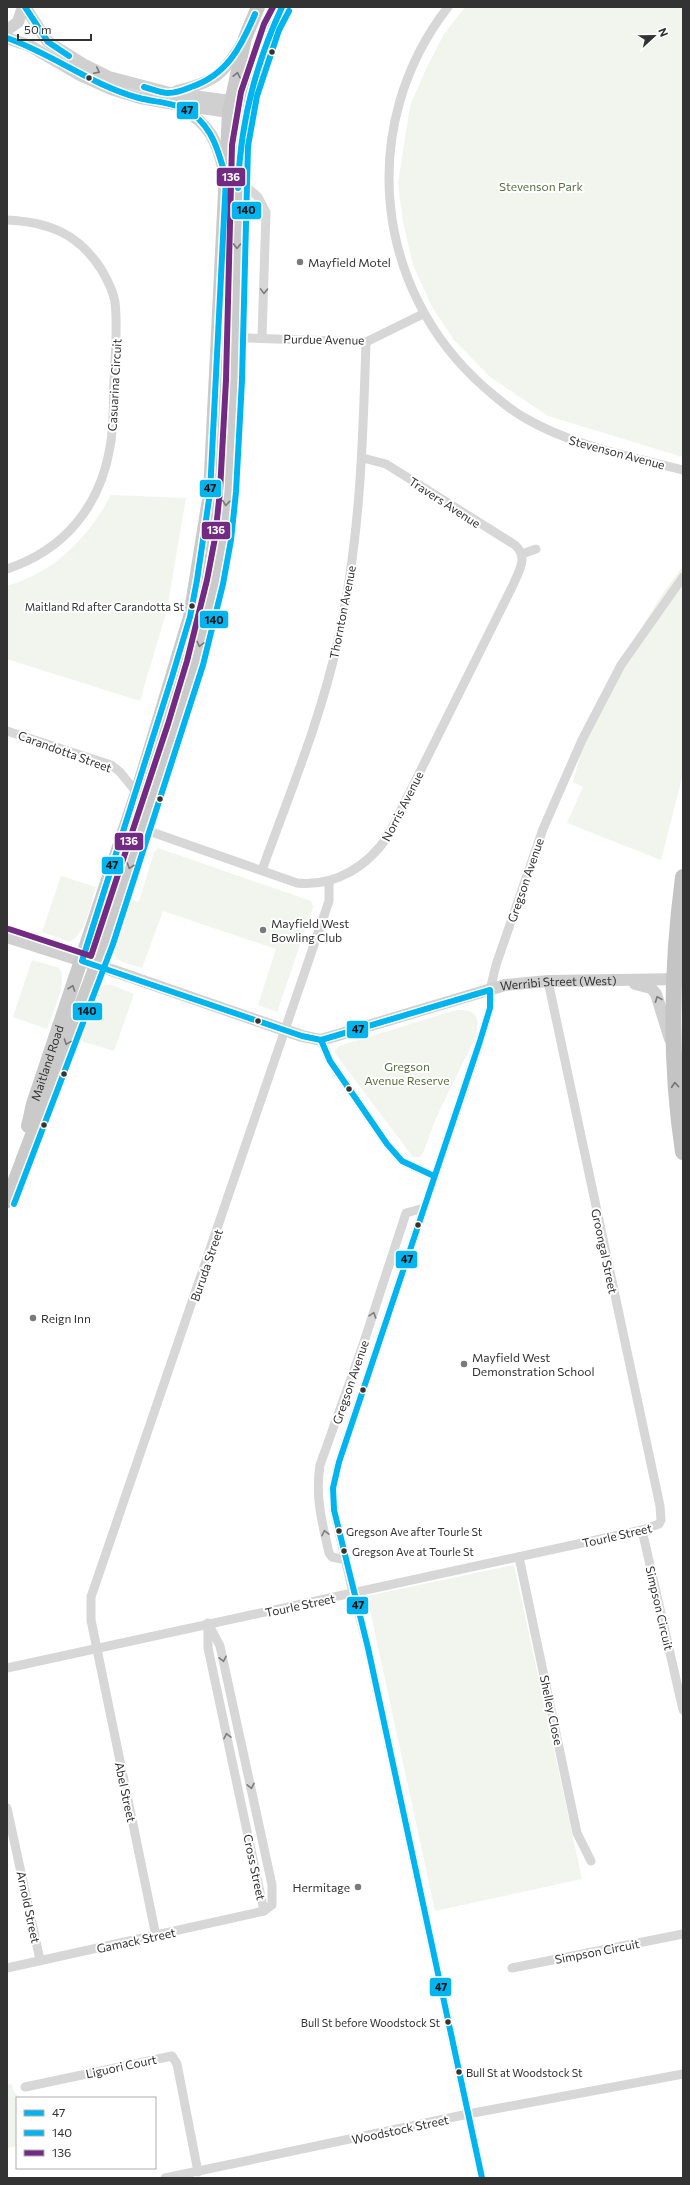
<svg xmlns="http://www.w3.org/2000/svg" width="690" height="2185" viewBox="0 0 690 2185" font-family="Commissioner,sans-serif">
	<rect width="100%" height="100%" fill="#fff"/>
	<!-- green -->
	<g fill="#f1f5ed">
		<path d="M465 7H683V457L548 416 490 377 454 340 432 307 413 265 403 222 398 184 410 106 426 69 444 34Z"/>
		<path d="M111 495 186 498 167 609 140 701 7 659V586C55 572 88 538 111 495Z"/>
		<path d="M683 566V774L661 860 567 823 583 787 573 782 585 738 598 700 661 596Z"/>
		<path d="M158 848 311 901 313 907 277 1012 258 1005 276 949 163 911 142 968C136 966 128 964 121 961 102 951 119 913 123 897L139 902 154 852Z"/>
		<path d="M61 876 96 887C90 904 87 932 70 942L42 932Z"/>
		<path d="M32 960 59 968C69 977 52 1016 47 1029L13 1017Z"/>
		<path d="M106 985H112L134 994 114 1051 81 1041 99 987Z"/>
		<path d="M456 1010C477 1009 480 1017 476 1036L435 1120 423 1153 420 1157H413L334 1052 339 1046Z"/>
		<path d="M514 1565 582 1879 435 1911 367 1596Z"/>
		<path d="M12 2084 14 2092 20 2098H17V2146L7 2148V2085Z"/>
	</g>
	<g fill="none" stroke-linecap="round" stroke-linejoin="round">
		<!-- street -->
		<g stroke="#d7d7d7" stroke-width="9">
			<path d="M448 7C357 124 373 289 484 387 497 398 510 410 525 418 573 446 629 456 683 470"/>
			<path d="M238 179 258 197 266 212 262 337"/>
			<path d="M7 220C48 222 78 233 101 269 107 279 113 290 115 302 118 328 115 355 114 381 113 403 114 426 110 447 100 507 64 550 7 569"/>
			<path d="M218 337 366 342 423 314"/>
			<path d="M522 554 536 549"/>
			<path d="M7 731 111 765 120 772 137 793"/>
			<path d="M143 829 297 883C335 887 369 866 389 834L514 583C520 569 528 557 515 545L386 464 363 458"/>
			<path d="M262 870C289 795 321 719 338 640 360 541 363 443 366 342"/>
			<path d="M321 1040 330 1061 387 1144 402 1161 434 1176"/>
			<path d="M642 1530 683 1710"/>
			<path d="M519 1557 577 1833 591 1861"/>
			<path d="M346 1560 332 1557 329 1553C322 1522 315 1497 320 1465L363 1345 406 1213 424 1208"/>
			<path d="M208 1626V1648L264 1911"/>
			<path d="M7 1668 642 1530 659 1524 661 1520 660 1506 548 981"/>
			<path d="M7 1808 40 1960"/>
			<path d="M156 1936 91 1620V1597L329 901V882"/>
			<path d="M7 1968 264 1911 272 1905V1885L220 1646 208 1623"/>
			<path d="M512 1968 683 1934"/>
			<path d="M25 2087 172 2056 177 2064 198 2172"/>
			<path d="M165 2178 468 2114 683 2074"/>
			<path d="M482 2178 368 1648 351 1584 334 1510 333 1488 339 1462 480 1041 490 1008V990L496 965 543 829 582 740 621 665 683 577"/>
		</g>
		<!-- secondary -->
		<g stroke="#d0d0d0" stroke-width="12">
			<path d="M25 7 48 42 83 64 109 77 170 93 231 101 246 109"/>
			<path d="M7 30 18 22 23 7"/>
			<path d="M7 38 30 46 80 75 111 89 140 98 174 104 229 112 239 111"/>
			<path d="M177 91C214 82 223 75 243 42"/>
			<path d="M181 108C210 124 217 141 224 171"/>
			<path id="s1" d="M7 937 111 970 302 1036 321 1040 505 985 548 981 683 979"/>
			<path d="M635 984 651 988 656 994 670 1039"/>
		</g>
		<!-- primary -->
		<g stroke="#cacaca" stroke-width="14">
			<path id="s2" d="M28 1126 33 1104 137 793 190 617 210 493 229 112 245 38 258 7"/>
			<path d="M7 1201 105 942 195 663 215 582 223 539 228 492 234 380 238 179 240 145 249 94 272 27 282 7"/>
		</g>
		<!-- highway -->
		<path stroke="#c4c4c4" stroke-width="16" d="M683 877C671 969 669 1060 683 1152"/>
		<!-- bus-1 casing -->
		<g stroke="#fff" stroke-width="9">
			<g id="bus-1">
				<path d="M25 7 48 42 69 56"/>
				<path d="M7 38C53 54 91 85 139 98 158 103 178 102 194 115 214 131 219 154 226 178L210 493 197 580 190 617 172 677 82 961 302 1036 321 1040 490 990V1008L480 1041 339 1462 333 1488 334 1510 368 1648 482 2178"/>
				<path d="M144 87C152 89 160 93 168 93 176 93 184 90 191 87 227 75 241 47 255 14"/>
				<path d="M238 188C240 124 255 65 282 7"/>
				<path d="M321 1040 330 1061 387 1144 402 1161 434 1176"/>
			</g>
		</g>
		<!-- bus-2 casing -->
		<g stroke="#fff" stroke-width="9">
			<path id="bus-2" d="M14 1204 113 944 203 665 223 584 231 540 236 492 242 380 248 146 257 96 279 30 289 11"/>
		</g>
		<!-- bus-3 casing -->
		<g stroke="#fff" stroke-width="9">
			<path id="bus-3" d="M9 929 91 956 168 724 187 661 207 580 215 538 220 491 226 380 232 145 241 92 264 24 273 7"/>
		</g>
		<!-- bus-1 -->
		<use href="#bus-1" stroke="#00b5ef" stroke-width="6"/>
		<!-- bus-2 -->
		<use href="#bus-2" stroke="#00b5ef" stroke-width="6"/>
		<!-- bus-3 -->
		<use href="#bus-3" stroke="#732a82" stroke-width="6"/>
	</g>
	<!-- one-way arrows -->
	<defs><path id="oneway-chevron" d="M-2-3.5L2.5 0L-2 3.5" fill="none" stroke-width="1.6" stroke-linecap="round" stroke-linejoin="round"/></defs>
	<g stroke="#7a7a7a">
		<use href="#oneway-chevron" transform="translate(97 71) rotate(26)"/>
		<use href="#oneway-chevron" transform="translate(658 999) rotate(-112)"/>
	</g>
	<g stroke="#777">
		<use href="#oneway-chevron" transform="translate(237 75) rotate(-77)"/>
		<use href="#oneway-chevron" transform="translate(237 246) rotate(91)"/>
		<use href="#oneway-chevron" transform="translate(226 503) rotate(96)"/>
		<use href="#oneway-chevron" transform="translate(200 644) rotate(104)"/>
		<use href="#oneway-chevron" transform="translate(130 866) rotate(109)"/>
		<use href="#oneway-chevron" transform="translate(72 988) rotate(-71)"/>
		<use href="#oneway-chevron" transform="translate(67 1042) rotate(110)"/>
	</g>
	<g stroke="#7d7d7d">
		<use href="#oneway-chevron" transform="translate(264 291) rotate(92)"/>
		<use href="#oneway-chevron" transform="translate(373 1315) rotate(-72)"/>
		<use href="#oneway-chevron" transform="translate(325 1533) rotate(-102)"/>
		<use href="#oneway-chevron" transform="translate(223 1659) rotate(78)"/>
		<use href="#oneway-chevron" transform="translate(227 1736) rotate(-102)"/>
		<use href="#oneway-chevron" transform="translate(251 1786) rotate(78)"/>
	</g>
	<use stroke="#747474" href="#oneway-chevron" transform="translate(675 1085) rotate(-94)"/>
	<!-- markers -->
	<g fill="#333" stroke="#fff" stroke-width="1.5">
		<circle cx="272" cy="52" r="3.5"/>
		<circle cx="89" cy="78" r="3.5"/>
		<circle cx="192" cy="606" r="3.5"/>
		<circle cx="160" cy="799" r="3.5"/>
		<circle cx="258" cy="1021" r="3.5"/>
		<circle cx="64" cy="1074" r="3.5"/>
		<circle cx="349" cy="1089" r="3.5"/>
		<circle cx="44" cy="1125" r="3.5"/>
		<circle cx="418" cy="1225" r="3.5"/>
		<circle cx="363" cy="1390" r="3.5"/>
		<circle cx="339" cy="1531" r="3.5"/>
		<circle cx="344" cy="1551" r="3.5"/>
		<circle cx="448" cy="2022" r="3.5"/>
		<circle cx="459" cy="2072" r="3.5"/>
	</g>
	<g fill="#7a7a7a" stroke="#fff" stroke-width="1.5">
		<circle cx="300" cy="262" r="4"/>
		<circle cx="263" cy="930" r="4"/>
		<circle cx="33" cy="1318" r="4"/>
		<circle cx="464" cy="1364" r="4"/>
		<circle cx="358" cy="1887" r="4"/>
	</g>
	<g text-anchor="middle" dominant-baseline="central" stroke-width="4" stroke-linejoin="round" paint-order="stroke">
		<!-- bus labels -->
		<g font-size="11" fill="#333" stroke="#fff" text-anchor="start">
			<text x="184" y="606" text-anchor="end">Maitland Rd after Carandotta St</text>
			<text x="346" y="1531">Gregson Ave after Tourle St</text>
			<text x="352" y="1551">Gregson Ave at Tourle St</text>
			<text x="440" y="2022" text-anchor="end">Bull St before Woodstock St</text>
			<text x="466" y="2072">Bull St at Woodstock St</text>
		</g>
		<!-- park labels -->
		<g font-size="12" fill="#56703f" stroke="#fff">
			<text x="541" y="186">Stevenson Park</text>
			<text x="407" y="1066">Gregson<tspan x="407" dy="14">Avenue Reserve</tspan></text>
		</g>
		<!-- poi labels -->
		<g font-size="12" fill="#333" stroke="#fff" text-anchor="start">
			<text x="308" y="262">Mayfield Motel</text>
			<text x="271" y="923">Mayfield West<tspan x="271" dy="14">Bowling Club</tspan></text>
			<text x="41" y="1318">Reign Inn</text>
			<text x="472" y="1357">Mayfield West<tspan x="472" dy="14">Demonstration School</tspan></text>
			<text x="350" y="1887" text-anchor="end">Hermitage</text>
		</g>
		<!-- street labels -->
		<g font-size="12" fill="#333" stroke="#fff">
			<text transform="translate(324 339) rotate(1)">Purdue Avenue</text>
			<text transform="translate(114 385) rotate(-87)">Casuarina Circuit</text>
			<text transform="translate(617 452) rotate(15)">Stevenson Avenue</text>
			<text transform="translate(445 502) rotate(33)">Travers Avenue</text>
			<text transform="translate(342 612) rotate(-79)">Thornton Avenue</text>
			<text transform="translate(65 751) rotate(20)">Carandotta Street</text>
			<text transform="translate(402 806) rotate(-63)">Norris Avenue</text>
			<text transform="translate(525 880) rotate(-71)">Gregson Avenue</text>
			<text stroke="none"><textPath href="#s1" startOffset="576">Werribi Street (West)</textPath></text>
			<text stroke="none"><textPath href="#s2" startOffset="66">Maitland Road</textPath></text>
			<text transform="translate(605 1251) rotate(78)">Groongal Street</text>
			<text transform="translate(206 1265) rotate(-71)">Buruda Street</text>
			<text transform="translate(350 1382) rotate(-71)">Gregson Avenue</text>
			<text transform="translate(617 1535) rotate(-13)">Tourle Street</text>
			<text transform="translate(300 1605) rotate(-12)">Tourle Street</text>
			<text transform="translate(660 1608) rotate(77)">Simpson Circuit</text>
			<text transform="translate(552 1710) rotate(78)">Shelley Close</text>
			<text transform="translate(126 1792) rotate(78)">Abel Street</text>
			<text transform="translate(255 1867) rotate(78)">Cross Street</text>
			<text transform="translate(29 1907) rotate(78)">Arnold Street</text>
			<text transform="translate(136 1940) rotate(-12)">Gamack Street</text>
			<text transform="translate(597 1951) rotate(-11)">Simpson Circuit</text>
			<text transform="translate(121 2066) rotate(-12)">Liguori Court</text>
			<text transform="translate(400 2129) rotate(-12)">Woodstock Street</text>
		</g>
	</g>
	<g stroke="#fff" stroke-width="1.5">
		<rect x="176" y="101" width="23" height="19" rx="4" fill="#00b5ef"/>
		<rect x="216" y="167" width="30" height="20" rx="4" fill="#732a82"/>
		<rect x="231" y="201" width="31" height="19" rx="4" fill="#00b5ef"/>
		<rect x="199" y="479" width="23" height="19" rx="4" fill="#00b5ef"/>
		<rect x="201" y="521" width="30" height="19" rx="4" fill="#732a82"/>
		<rect x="199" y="610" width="30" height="19" rx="4" fill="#00b5ef"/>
		<rect x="114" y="832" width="30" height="19" rx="4" fill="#732a82"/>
		<rect x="101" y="856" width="23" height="19" rx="4" fill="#00b5ef"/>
		<rect x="72" y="1002" width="31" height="19" rx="4" fill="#00b5ef"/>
		<rect x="346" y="1020" width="23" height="19" rx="4" fill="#00b5ef"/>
		<rect x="395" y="1250" width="23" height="19" rx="4" fill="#00b5ef"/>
		<rect x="346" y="1596" width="23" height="19" rx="4" fill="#00b5ef"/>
		<rect x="429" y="1977" width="23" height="20" rx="4" fill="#00b5ef"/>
	</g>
	<g font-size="11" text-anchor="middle" font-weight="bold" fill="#fff">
		<text x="231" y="181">136</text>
		<text x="216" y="534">136</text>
		<text x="129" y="845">136</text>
	</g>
	<g font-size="11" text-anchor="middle" font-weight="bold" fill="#111">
		<text x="187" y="114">47</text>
		<text x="246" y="214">140</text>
		<text x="210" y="492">47</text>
		<text x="214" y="624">140</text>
		<text x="112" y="869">47</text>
		<text x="87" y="1015">140</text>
		<text x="358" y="1033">47</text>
		<text x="407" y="1263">47</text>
		<text x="358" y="1609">47</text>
		<text x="441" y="1991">47</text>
	</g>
	<!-- border -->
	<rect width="690" height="2185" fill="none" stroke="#333333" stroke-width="16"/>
	<!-- legend -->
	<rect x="16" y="2097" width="140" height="72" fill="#ffffff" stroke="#adadad"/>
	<rect x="24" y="2110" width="20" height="6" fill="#00b5ef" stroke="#adadad"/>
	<text x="52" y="2117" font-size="12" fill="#333333">47</text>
	<rect x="24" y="2130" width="20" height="6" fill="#00b5ef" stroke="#adadad"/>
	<text x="52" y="2137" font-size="12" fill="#333333">140</text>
	<rect x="24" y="2150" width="20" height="6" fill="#732a82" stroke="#adadad"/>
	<text x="52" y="2157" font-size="12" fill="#333333">136</text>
	<!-- north arrow -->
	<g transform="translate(654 36) rotate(68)" stroke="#ffffff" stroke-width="3" paint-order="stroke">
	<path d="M0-3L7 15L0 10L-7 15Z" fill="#333333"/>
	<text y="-6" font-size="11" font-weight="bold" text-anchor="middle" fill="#333333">N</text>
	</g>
	<!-- scale -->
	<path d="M18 34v6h73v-6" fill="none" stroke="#333333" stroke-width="2"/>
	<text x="24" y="34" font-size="12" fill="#333333" stroke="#ffffff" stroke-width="3" paint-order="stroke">50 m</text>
</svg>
